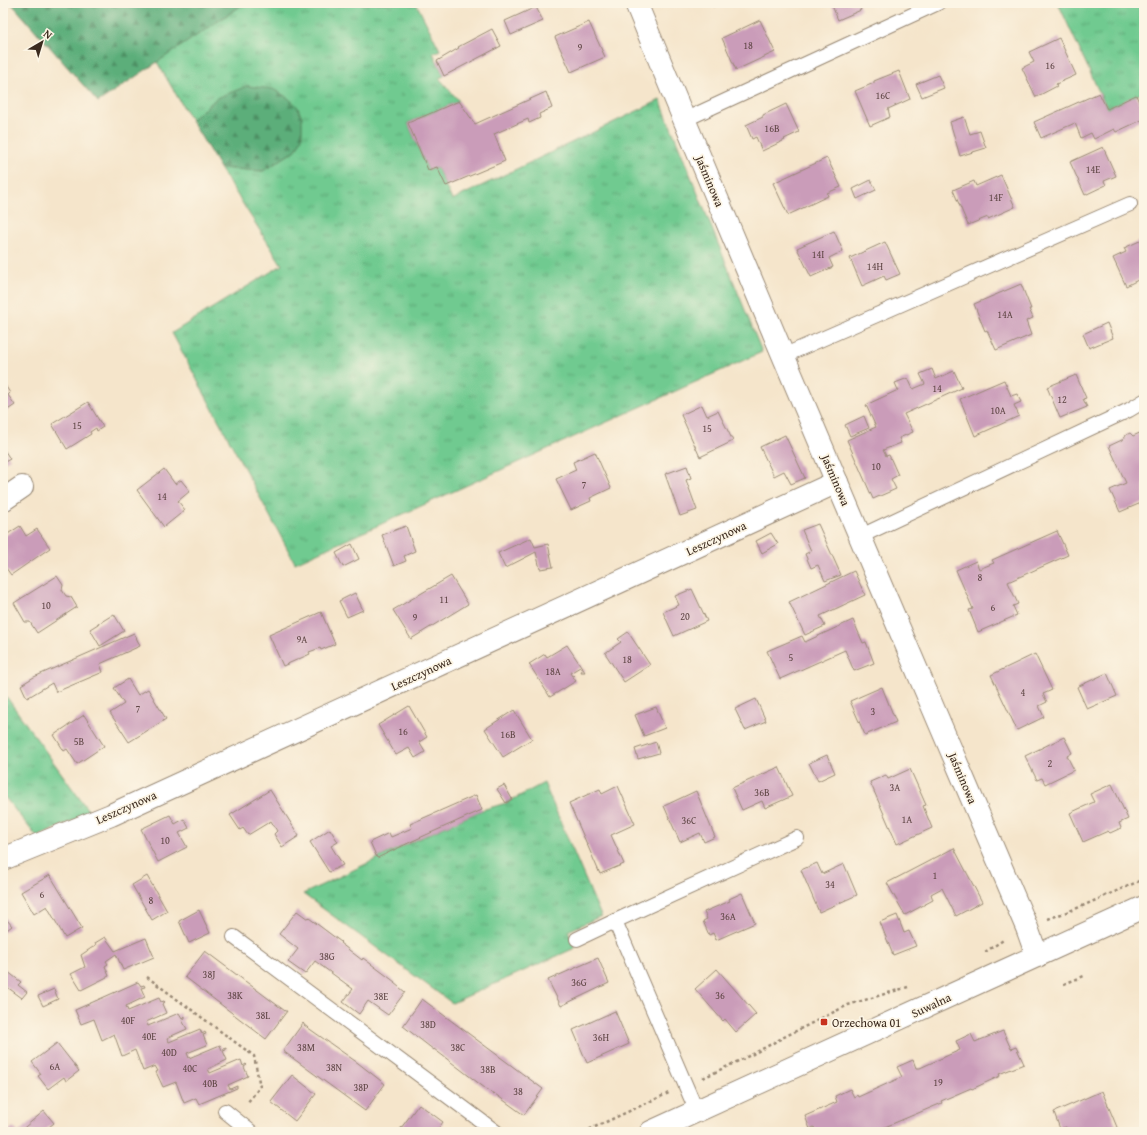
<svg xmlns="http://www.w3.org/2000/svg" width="1147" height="1135" viewBox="0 0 1147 1135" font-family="'Gentium Book Plus',serif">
	<defs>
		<pattern id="grass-tufts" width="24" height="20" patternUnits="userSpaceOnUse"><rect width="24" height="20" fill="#70ca90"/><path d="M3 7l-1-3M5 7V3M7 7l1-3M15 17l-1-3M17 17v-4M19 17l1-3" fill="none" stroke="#5da475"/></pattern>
		<pattern id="forest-firs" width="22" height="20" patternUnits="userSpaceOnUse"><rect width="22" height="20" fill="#5cae7a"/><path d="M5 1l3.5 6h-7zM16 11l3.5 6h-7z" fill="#4d8e63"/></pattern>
	</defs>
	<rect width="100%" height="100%" fill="#fcf5e5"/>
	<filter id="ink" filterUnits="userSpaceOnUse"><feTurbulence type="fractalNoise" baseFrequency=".025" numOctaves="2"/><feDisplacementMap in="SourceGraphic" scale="8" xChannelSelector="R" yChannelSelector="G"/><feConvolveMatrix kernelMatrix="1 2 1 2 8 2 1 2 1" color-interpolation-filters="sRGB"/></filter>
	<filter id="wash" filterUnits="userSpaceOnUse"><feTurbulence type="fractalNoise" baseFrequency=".012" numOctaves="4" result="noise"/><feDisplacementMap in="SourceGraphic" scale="16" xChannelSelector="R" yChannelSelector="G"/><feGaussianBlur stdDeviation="0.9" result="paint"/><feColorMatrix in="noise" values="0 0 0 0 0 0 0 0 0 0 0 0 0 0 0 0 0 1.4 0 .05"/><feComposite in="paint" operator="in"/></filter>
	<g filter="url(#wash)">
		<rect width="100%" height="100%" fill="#f5e5cb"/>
		<!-- grass -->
		<g fill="url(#grass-tufts)" stroke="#567a57">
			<path d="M245 3H416L440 50 433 53 444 76 439 78 459 101 408 123 428 170 437 167 452 200 660 100 762 352 295 563 172 333 282 265 220 168 263 171 296 150 217 98 191 120 157 62Z"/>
			<path d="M1058 3H1144V92L1107 109Z"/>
			<path d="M3 692 90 813 37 837 3 795Z"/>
			<path d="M544 783 601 916 568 931 575 948 452 1003 303 894 431 833 482 810 506 803Z"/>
		</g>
		<!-- forest -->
		<g fill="url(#forest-firs)" stroke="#4c6c4c">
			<path d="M11 3H245L98 102Z"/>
			<path d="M247 86 273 89 288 98 297 106 302 118V138L296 150 263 171 220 168 191 120 217 98Z"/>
		</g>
		<g id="blocks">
			<!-- building -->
			<g fill="#ca9cb9">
				<path d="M711 3H722L713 7Z"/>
				<path d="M831 3H858L861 10 838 20Z"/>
				<path d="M536 7 543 21 511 35 505 21Z"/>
				<path d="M760 20 775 52 736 70 722 38Z"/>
				<path d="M589 22 605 57 571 72 555 37Z"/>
				<path d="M492 29 501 46 444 76 437 61 459 48 458 47Z"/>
				<path d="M1059 38 1076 75 1056 84 1057 86 1036 97 1022 68 1034 62 1029 52Z"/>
				<path d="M899 71 910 99 888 109 890 117 870 126 855 91 874 83V81Z"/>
				<path d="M938 75 944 88 922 97 916 84Z"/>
				<path d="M546 92 552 108 539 114 540 118 529 123 528 119 494 134 505 161 446 186 437 167 428 170 408 123 459 101 475 124Z"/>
				<path d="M1099 93 1107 109 1136 95 1144 114V119L1116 132 1114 129 1094 139 1091 133 1081 138 1075 123 1041 138 1034 122Z"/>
				<path d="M786 104 799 132 784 139 785 140 762 151 756 137 752 139 746 125 763 117V115Z"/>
				<path d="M964 117 970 134 980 131 986 148 960 156 950 122Z"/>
				<path d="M1103 147 1116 176 1104 181 1106 185 1085 195 1070 162Z"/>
				<path d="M827 158 841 187 827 193 828 196 788 215 773 183Z"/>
				<path d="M1001 175 1015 207 988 219V217L968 225 953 190 974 181 976 186Z"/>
				<path d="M871 180 876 190 857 199 853 189Z"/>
				<path d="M834 231 843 251 829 258 833 267 811 277 797 248Z"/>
				<path d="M1144 239V277L1126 286 1113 258 1126 252 1124 248Z"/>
				<path d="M885 242 900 274 886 280 884 276 862 286 850 258Z"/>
				<path d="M1021 284 1031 309H1029L1033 318 1026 321 1031 335 996 350 987 330 985 331 974 304Z"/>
				<path d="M1107 323 1113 338 1089 348 1083 334Z"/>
				<path d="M932 369 936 379 954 371 962 388 904 414 913 432 899 438 901 443 883 450 886 456 889 455 898 475 891 479 896 489 873 499 847 440 876 427 866 405 898 390 895 383 908 378 913 389 925 384 920 374Z"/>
				<path d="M1076 375 1086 398 1083 399 1087 407 1060 418 1047 387Z"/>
				<path d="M1004 380 1011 396 1017 394 1021 402 1014 405 1019 416 975 436 960 399Z"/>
				<path d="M5 385 10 393 8 395 15 405 3 413V386Z"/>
				<path d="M88 402 103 427 97 431 96 428 90 432 91 434 67 449 52 424Z"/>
				<path d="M702 405 707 416 718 411 733 441 700 457 681 415Z"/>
				<path d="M864 416 869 428 850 436 845 425Z"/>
				<path d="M1144 431V504L1141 503 1120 512 1110 490 1126 483 1109 446 1124 439 1126 435 1130 433 1133 436Z"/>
				<path d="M785 435 805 478 791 484 784 471 774 476 760 447Z"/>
				<path d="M3 448 10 459 3 463Z"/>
				<path d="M595 452 611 488 590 498 591 501 571 510 556 479 576 470 573 462Z"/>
				<path d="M687 466 691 478 686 480 697 510 680 516 665 474Z"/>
				<path d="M164 469 175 484 181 480 190 491 178 501 185 510 164 527 137 490Z"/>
				<path d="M818 524 841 575 825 581 818 565 811 568 805 554 811 551 802 530Z"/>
				<path d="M20 526 26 536 37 529 50 548 11 575 3 564V537Z"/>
				<path d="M406 526 415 551 404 556 406 561 394 566 382 535Z"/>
				<path d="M1057 531 1068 555 1008 582 1018 604 1013 606 1017 615 978 632 969 610 973 609 956 570 976 561 979 569 994 563 992 560Z"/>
				<path d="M771 533 778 544 762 553 756 541Z"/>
				<path d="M531 538 535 547 548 544 553 567 540 569 536 552 505 568 498 553Z"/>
				<path d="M352 544 359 559 343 567 336 553Z"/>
				<path d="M854 571 865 595 820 616 825 626 805 635 789 602Z"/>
				<path d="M57 576 63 585 62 590 66 596 71 597 77 607 37 633 30 622H25L14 603Z"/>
				<path d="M451 576 468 604 411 639 393 610Z"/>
				<path d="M692 589 707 621 674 636 663 612 679 605 675 596Z"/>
				<path d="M355 593 363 610 347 617 339 601Z"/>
				<path d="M321 612 335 644 321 650 320 648 309 652 310 654 283 666 269 635Z"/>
				<path d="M114 614 124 631 100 646 90 629Z"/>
				<path d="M853 620 863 643 866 642 874 663 854 671 845 650 780 679 767 651 802 636 805 642Z"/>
				<path d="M628 632 650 665 624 682 605 653 621 642 618 639Z"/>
				<path d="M134 633 140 646 100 664 103 672 56 692 52 683 27 698 21 685 34 677Z"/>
				<path d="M567 645 585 672H581L582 670 580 667 570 673 572 676 574 675 573 677 576 681 550 697 529 664 545 654 547 657Z"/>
				<path d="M1035 654 1052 690 1043 694 1047 702 1039 706 1044 717 1017 730 991 675Z"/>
				<path d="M1107 673 1117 696 1087 709 1077 687Z"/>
				<path d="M128 679 138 695 148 689 166 719 129 742 110 713 124 704 114 688Z"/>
				<path d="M882 687 896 722 865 735 850 701Z"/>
				<path d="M756 699 766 721 745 730 735 709Z"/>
				<path d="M409 706 427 737 419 742 425 752 415 758 409 748 396 755 378 725Z"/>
				<path d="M656 707 665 728 644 736 635 715Z"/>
				<path d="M514 710 532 739 503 757 485 729Z"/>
				<path d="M84 715 104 746 77 764 67 749 64 751 54 735Z"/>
				<path d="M1064 737 1072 753 1067 756 1074 770 1045 784 1042 778 1037 780 1025 756Z"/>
				<path d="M656 742 659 753 638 759 635 749Z"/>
				<path d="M827 755 835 773 818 781 809 763Z"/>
				<path d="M779 767 792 796 765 808 762 801 742 810 732 788Z"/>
				<path d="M910 769 926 805 923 806 932 828 897 844 870 782 886 775 888 779Z"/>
				<path d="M1112 784 1128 819 1119 823 1121 828 1110 833 1108 831 1083 842 1070 813 1094 802 1090 794Z"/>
				<path d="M504 785 512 799 506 803 497 789Z"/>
				<path d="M618 786 635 824 611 835 624 864 600 874 569 803 600 789 602 794Z"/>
				<path d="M270 790 299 836 282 847 274 834 277 831 271 821 248 835 243 828 240 830 230 815Z"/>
				<path d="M696 791 715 837 704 842 700 833 680 842 664 806Z"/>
				<path d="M476 795 482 810 417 839 377 858 370 842 389 833 391 837 412 828 410 824Z"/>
				<path d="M170 815 175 824 184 819 189 828 179 833 187 847 158 862 141 829Z"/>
				<path d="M330 829 338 842 331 846 343 865 329 872 310 842Z"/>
				<path d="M954 848 982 902 956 916 942 888 931 894 933 900 905 915 887 883Z"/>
				<path d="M817 863 822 874 844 864 857 895 819 912 801 870Z"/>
				<path d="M50 875 82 928 65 938 47 906 34 914 21 892Z"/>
				<path d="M147 876 167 911 152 920 132 885Z"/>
				<path d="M742 893 755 923 716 940 713 933 709 935 703 921 707 919 704 912 730 901 729 899Z"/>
				<path d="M199 910 210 933 189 943 179 921Z"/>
				<path d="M297 911 308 919 309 918 341 942 340 943 362 960 363 958 395 982 394 983 405 992 388 1015 368 1001 359 1014 343 1002 353 989 315 961 305 974 288 962 298 949 279 934Z"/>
				<path d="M3 915 12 926 3 933Z"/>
				<path d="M897 915 904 933 909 931 916 946 893 955 880 922Z"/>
				<path d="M105 937 115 951 146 938 154 957 123 970 116 954 106 961 108 964 105 966 109 976 81 990 71 974 85 967 81 955 96 945 95 943Z"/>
				<path d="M205 951 285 1011H287L266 1039 185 977Z"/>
				<path d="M598 958 609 983 561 1006 548 980Z"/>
				<path d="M3 968 21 982 18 985 27 992 22 998 3 984Z"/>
				<path d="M717 969 756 1014 736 1032 725 1019 723 1021 695 989Z"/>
				<path d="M138 982 141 986 144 985 145 987 141 988 145 997 126 1006 128 1011 159 998 161 1002 164 1001 165 1002 162 1004 166 1013 146 1022 148 1026 179 1013 182 1018 185 1016V1018L182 1020 187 1029 167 1038 169 1042 200 1029 202 1034 205 1032 206 1034 203 1035 207 1045 187 1053 189 1058 220 1045 222 1050 226 1048V1050L223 1051 227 1060 208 1069 210 1073 241 1060 243 1066 246 1064 247 1065 244 1067 248 1076 228 1085 230 1089 237 1086V1088L199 1104 196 1098 184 1103 176 1082 163 1087 156 1072 158 1071 155 1066 143 1071 135 1050 122 1056 114 1034 102 1040 94 1019 81 1024 75 1010Z"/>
				<path d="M54 989 58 999 43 1006 38 996Z"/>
				<path d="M422 999 543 1089 524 1115 495 1094 494 1095 434 1049V1050L403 1026Z"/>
				<path d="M615 1011 629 1044 587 1063 573 1030Z"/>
				<path d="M303 1023 304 1024V1025L358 1063 385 1084 365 1111 283 1051Z"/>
				<path d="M1003 1031 1011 1049 1016 1047 1024 1064 999 1074 1000 1076 972 1089 971 1088 941 1101 942 1103 873 1132H816L814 1127 810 1129 805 1116 837 1102 835 1096 850 1089 854 1097 857 1095 858 1097 902 1077 897 1067 913 1060 916 1068H920L960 1050 956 1041 971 1034 975 1042Z"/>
				<path d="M57 1043 79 1071 66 1081 64 1077 48 1089 38 1076 41 1074 32 1062Z"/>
				<path d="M292 1075 316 1094 295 1121 271 1102Z"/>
				<path d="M1102 1091 1119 1132H1069L1066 1127 1060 1129 1054 1112Z"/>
				<path d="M419 1104 443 1122 436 1132H398Z"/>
				<path d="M44 1111 54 1123 43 1132H19Z"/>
				<path d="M13 1127 18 1132H8Z"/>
			</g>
		</g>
	</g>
	<g filter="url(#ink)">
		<use href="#blocks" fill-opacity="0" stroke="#988874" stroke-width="1"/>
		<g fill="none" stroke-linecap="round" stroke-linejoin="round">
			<!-- service casing -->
			<g stroke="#988874" stroke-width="16">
				<g id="service">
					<path d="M684 120 938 3"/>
					<path d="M783 356 1130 204"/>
					<path d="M861 536 1129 410 1144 401"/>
					<path d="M615 921 797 838"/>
					<path d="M234 937 496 1132"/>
					<path d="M577 939 615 921 697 1112"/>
					<path d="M225 1111 251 1132"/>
				</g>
			</g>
			<!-- minor casing -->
			<g stroke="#988874" stroke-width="24">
				<g id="minor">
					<path d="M636 3C763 313 896 620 1027 928L1037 956"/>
					<path d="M3 500 22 487"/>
					<path d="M3 859 111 815 837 482"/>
				</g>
			</g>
			<!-- tertiary casing -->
			<g stroke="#988874" stroke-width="24">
				<path id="tertiary" d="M651 1132 1144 907"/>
			</g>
			<!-- path -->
			<g stroke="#988874" stroke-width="2.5" stroke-dasharray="3 3" stroke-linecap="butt">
				<path d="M1048 919 1080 907 1144 879"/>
				<path d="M985 952 1005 939"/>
				<path d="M147 977 254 1056 260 1087 247 1103"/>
				<path d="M1064 984 1084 976"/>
				<path d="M703 1078 753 1054 784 1037 848 1005 908 987"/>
				<path d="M584 1132 669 1093"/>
			</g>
			<!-- service -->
			<use href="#service" stroke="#fff" stroke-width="14"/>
			<!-- minor -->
			<use href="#minor" stroke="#fff" stroke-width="22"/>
			<!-- tertiary -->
			<use href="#tertiary" stroke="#fff" stroke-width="22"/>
		</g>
	</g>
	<!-- markers -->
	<rect fill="#c8321e" stroke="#fcf5e5" stroke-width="1.5" x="820" y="1018" width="8" height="8" rx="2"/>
	<g text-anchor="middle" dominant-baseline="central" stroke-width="3.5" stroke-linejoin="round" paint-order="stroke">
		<!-- number labels -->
		<g font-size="10" fill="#5f4645">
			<text x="748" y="45">18</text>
			<text x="580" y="47">9</text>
			<text x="1050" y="65">16</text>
			<text x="883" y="95">16C</text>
			<text x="772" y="128">16B</text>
			<text x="1093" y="169">14E</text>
			<text x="996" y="197">14F</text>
			<text x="818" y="254">14I</text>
			<text x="875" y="266">14H</text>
			<text x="1005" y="314">14A</text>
			<text x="937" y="388">14</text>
			<text x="1062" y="399">12</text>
			<text x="998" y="410">10A</text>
			<text x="77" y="425">15</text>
			<text x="707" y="428">15</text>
			<text x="876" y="466">10</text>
			<text x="584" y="484">7</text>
			<text x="162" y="496">14</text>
			<text x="980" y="577">8</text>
			<text x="444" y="599">11</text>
			<text x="46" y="605">10</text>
			<text x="993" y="607">6</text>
			<text x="685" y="616">20</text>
			<text x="415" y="617">9</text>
			<text x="302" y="639">9A</text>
			<text x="791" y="657">5</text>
			<text x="627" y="659">18</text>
			<text x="553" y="671">18A</text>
			<text x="1023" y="692">4</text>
			<text x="138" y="708">7</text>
			<text x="873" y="711">3</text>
			<text x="403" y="731">16</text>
			<text x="508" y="734">16B</text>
			<text x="79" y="741">5B</text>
			<text x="1050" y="763">2</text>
			<text x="895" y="787">3A</text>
			<text x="762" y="792">36B</text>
			<text x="907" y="819">1A</text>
			<text x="689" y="820">36C</text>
			<text x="165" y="840">10</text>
			<text x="935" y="875">1</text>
			<text x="830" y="884">34</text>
			<text x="42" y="894">6</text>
			<text x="151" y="900">8</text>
			<text x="728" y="916">36A</text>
			<text x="327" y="956">38G</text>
			<text x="209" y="974">38J</text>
			<text x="579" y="982">36G</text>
			<text x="235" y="995">38K</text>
			<text x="720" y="995">36</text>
			<text x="381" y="996">38E</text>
			<text x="263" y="1015">38L</text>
			<text x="128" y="1020">40F</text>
			<text x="428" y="1024">38D</text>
			<text x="149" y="1036">40E</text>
			<text x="601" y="1037">36H</text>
			<text x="306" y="1047">38M</text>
			<text x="458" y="1047">38C</text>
			<text x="169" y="1052">40D</text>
			<text x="55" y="1066">6A</text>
			<text x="334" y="1067">38N</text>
			<text x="190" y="1068">40C</text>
			<text x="488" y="1069">38B</text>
			<text x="938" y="1082">19</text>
			<text x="210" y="1083">40B</text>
			<text x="361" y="1087">38P</text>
			<text x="518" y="1091">38</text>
		</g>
		<!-- street labels -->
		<g font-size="12" fill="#3b2a1e" stroke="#fcf5e5">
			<text transform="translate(710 181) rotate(67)">Jaśminowa</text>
			<text transform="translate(836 480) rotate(67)">Jaśminowa</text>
			<text transform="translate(716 538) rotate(-25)">Leszczynowa</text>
			<text transform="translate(421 673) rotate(-25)">Leszczynowa</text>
			<text transform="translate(963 778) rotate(67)">Jaśminowa</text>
			<text transform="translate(126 807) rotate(-24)">Leszczynowa</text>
			<text transform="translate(931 1005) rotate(-25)">Suwalna</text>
		</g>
		<!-- poi labels -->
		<g font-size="12" fill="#3b2a1e" stroke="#fcf5e5" text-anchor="start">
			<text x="832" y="1022">Orzechowa 01</text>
		</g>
	</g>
	<!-- margin -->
	<rect width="1147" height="1135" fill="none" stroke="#fcf5e5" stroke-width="16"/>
	<!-- north arrow -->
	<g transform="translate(42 42) rotate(38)" stroke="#fcf5e5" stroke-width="3" paint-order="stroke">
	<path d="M0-3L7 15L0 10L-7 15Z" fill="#3b2a1e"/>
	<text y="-6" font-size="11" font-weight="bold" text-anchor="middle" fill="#3b2a1e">N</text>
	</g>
</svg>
